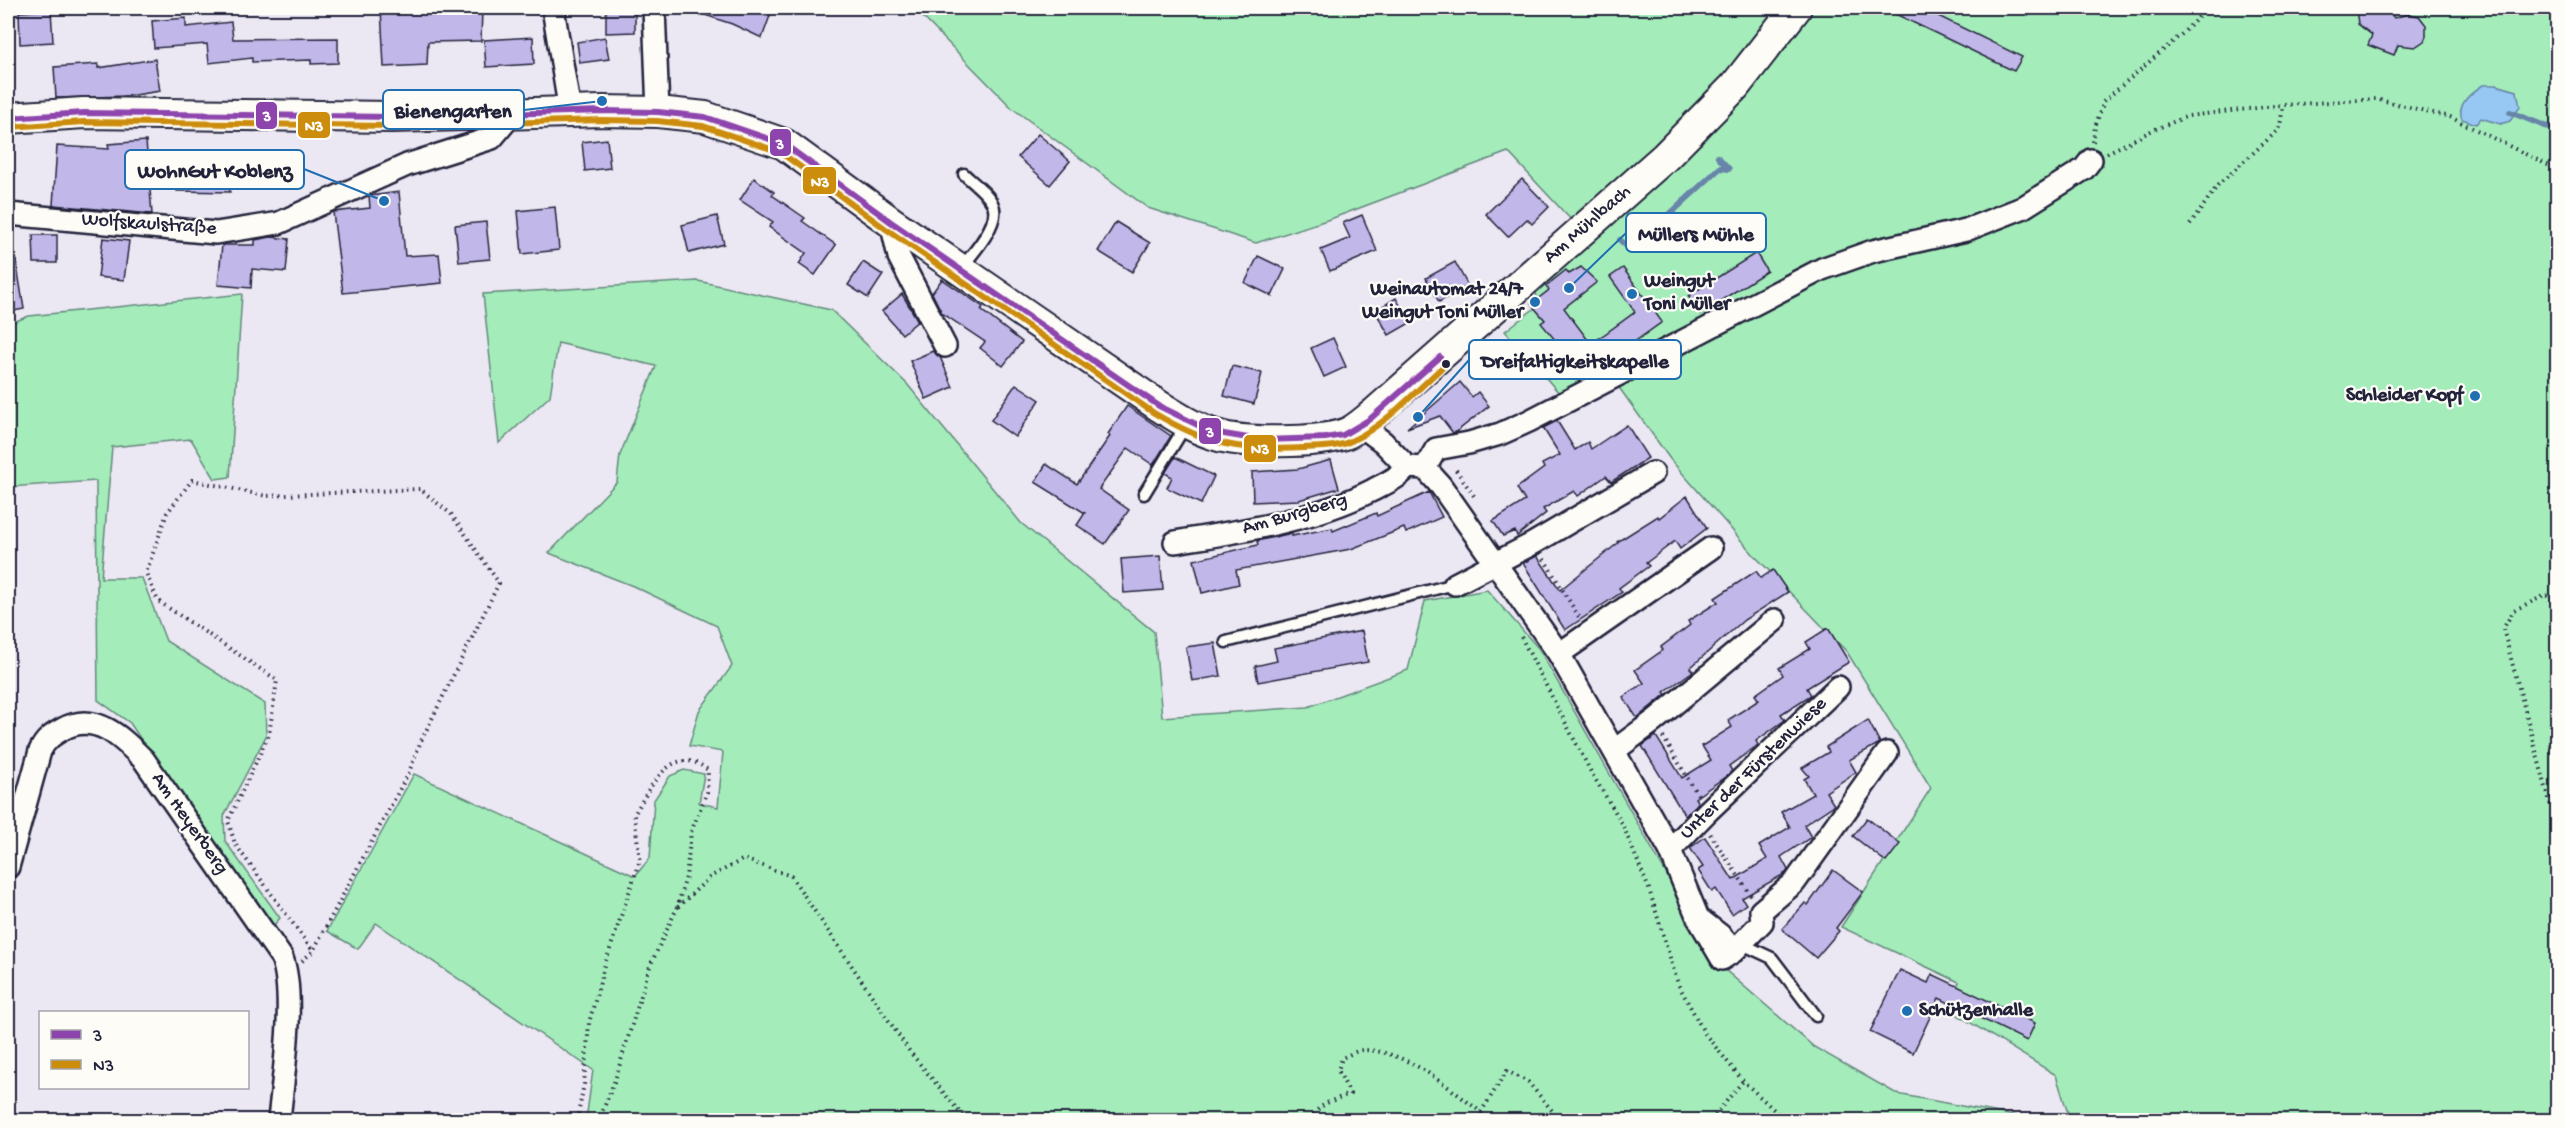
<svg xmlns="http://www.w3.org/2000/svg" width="2565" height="1128" viewBox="0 0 2565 1128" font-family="'Gochi Hand',sans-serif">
	<rect width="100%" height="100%" fill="#ebe7f3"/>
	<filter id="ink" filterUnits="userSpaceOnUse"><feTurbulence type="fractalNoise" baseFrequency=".0167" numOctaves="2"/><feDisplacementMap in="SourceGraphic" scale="12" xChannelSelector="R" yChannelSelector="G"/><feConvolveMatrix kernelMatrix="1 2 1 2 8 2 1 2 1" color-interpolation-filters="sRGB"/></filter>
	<g filter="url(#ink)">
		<!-- green -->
		<g fill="#a4edbb" stroke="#63887b" stroke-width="1.5" fill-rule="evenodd">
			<path d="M914 8H1785L1744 63 1574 223 1508 152 1333 218 1256 243 1148 208 1012 108Z"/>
			<path d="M1812 8H2557V1120H2070L2056 1075 1948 1009 1959 982 1841 927 1931 788 1847 652 1753 554 1670 459 1608 372 1560 394 1505 331 1539 305 1534 285 1745 90ZM2496 85 2517 91 2501 124 2481 118Z"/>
			<path d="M698 281 831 310 907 384 1021 523 1154 632 1162 717 1308 707 1408 670 1425 601 1487 590 1539 649 1716 962 1814 1047 1897 1094 2037 1120H586L593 1070 376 923 358 949 327 931 414 774 635 876 650 858 654 800 670 776 684 770 704 774 699 803 718 807 723 752 689 746 699 711 732 666 717 626 633 586 549 553 617 482 620 455 656 366 558 343 550 396 499 443 483 294Z"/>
			<path d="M242 294 230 477 215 479 191 439 112 447 101 578H142L166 641 265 704 266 736 224 816 225 841 280 918 269 931 130 723 98 700 96 481 8 487V324L29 316Z"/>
		</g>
		<!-- water -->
		<path fill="#97c7f3" stroke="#6885a9" stroke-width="1.5" d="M2483 85H2496L2517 91 2520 107 2510 121 2501 124 2481 118 2476 124 2462 119C2456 105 2472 92 2483 85Z"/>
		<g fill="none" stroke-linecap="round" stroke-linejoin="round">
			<!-- stream -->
			<g stroke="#6885a9" stroke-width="6">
				<path d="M2510 112 2545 126 2558 129"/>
				<path d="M1620 240 1631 250 1720 168 1729 169 1718 157"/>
			</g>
		</g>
		<!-- building -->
		<g fill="#c1b7e9" stroke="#22223b" stroke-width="1.5">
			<path d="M381 8 482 9 481 41 428 42 427 65 384 67Z"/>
			<path d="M606 8H635V32L606 33Z"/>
			<path d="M690 8H757L771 13 762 38 732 24 690 10Z"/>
			<path d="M1883 8H1922L2022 57 2014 71Z"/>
			<path d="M2356 8H2387L2394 18 2408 14 2419 16 2426 25V36L2424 41 2415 47 2398 45 2394 55 2368 45 2372 35 2358 24Z"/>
			<path d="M51 10 53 42 20 44 19 12Z"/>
			<path d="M186 18V27L231 22 233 39 338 38V63L311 64V60L252 62V58L209 63 207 44 154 48 152 21Z"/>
			<path d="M533 37 534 64 486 67 484 40Z"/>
			<path d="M605 37 609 59 580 63 577 42Z"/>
			<path d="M155 59 160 91 128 96 56 98 54 67 98 64V68Z"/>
			<path d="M1038 134 1070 161 1050 185 1018 157Z"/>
			<path d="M607 139 610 168 585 171 582 142Z"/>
			<path d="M146 141 152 214 53 205 57 146 109 149 108 144Z"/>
			<path d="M177 164H230V192L177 191Z"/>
			<path d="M754 178 774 192 772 195 805 218 802 221 836 245 815 275 799 264 806 253 769 227 773 222 740 200Z"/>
			<path d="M1522 179 1549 207 1532 224 1527 219 1508 237 1486 214Z"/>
			<path d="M399 192 405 256 439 254 442 283 343 293 333 212 370 208 369 196Z"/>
			<path d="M555 207 559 250 522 254 518 211Z"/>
			<path d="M1362 215 1377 251 1330 271 1321 250 1350 238 1343 223Z"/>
			<path d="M717 216 724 244 689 253 682 225Z"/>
			<path d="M486 222 490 259 459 262 455 225Z"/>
			<path d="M1116 222 1150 243 1132 272 1098 251Z"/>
			<path d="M33 235H57V263H34Z"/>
			<path d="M271 237 289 239 286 272 252 269 251 288 218 285 222 245H255V240Z"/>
			<path d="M103 238 129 241 124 280 98 277Z"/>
			<path d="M1756 253 1767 271 1700 314 1688 296Z"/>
			<path d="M1258 256 1285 269 1272 296 1245 283Z"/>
			<path d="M8 260H16L24 309 8 312Z"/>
			<path d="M863 262 883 275 868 298 848 285Z"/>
			<path d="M1455 262 1468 286 1439 302 1426 278Z"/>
			<path d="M1581 267 1597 282 1564 308 1591 344 1635 312 1610 277 1623 268 1662 322 1612 358 1614 360 1586 377 1541 323 1545 320 1531 304 1549 290 1546 286 1566 270 1569 274Z"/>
			<path d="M942 279 983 307 981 310 1022 342 1003 366 980 348 985 342 942 313 932 293Z"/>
			<path d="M902 294 918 321 902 334 882 311Z"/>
			<path d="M1396 298 1410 323 1389 335 1375 311Z"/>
			<path d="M1333 338 1346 367 1324 377 1311 348Z"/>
			<path d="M933 351 940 357 953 387 926 399 910 361Z"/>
			<path d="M1232 366 1262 373 1254 404 1224 396Z"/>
			<path d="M1460 382 1472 397 1478 392 1489 406 1456 432 1453 433 1440 416 1407 428Z"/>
			<path d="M1016 384 1040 400 1015 437 991 420Z"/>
			<path d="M1127 406 1171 436 1153 465 1128 448 1099 489 1129 510 1105 544 1077 525 1085 513 1035 482 1046 464 1077 484 1110 436 1108 434Z"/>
			<path d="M1557 421 1575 450 1588 442 1591 449 1627 425 1648 458 1611 482 1606 476 1578 496 1574 491 1543 509 1546 513 1517 536 1515 531 1503 536 1493 521 1525 501 1517 488 1544 468 1542 464 1560 455 1543 428Z"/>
			<path d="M1175 457 1214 476 1201 504 1167 488 1172 477 1165 473Z"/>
			<path d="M1331 460 1339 488 1299 500 1253 502 1252 472 1298 469Z"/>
			<path d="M1429 492 1442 517 1406 533 1404 528 1351 549 1236 570 1239 584 1202 593 1194 560 1258 545 1257 541 1292 533V536L1332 528 1333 531 1376 513 1377 516Z"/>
			<path d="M1687 496 1707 528 1680 549 1675 541 1646 563 1649 566 1619 588 1622 592 1565 630 1523 563 1537 556 1560 590 1618 543 1617 542 1658 516 1659 518Z"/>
			<path d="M1160 556 1163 590 1124 593 1121 559Z"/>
			<path d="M1773 570 1788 592 1744 620 1690 668 1693 671 1664 692 1666 694 1637 718 1623 697 1644 683 1635 670 1663 650 1661 647 1690 625 1688 621 1718 602 1715 598 1756 571 1761 578Z"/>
			<path d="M1828 628 1849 662 1807 688 1811 695 1781 714 1785 720 1756 741 1758 745 1729 766 1732 771 1725 777 1695 798 1698 803 1685 816 1642 746 1656 736 1682 778 1711 760 1702 746 1732 727 1728 720 1759 700 1755 695 1783 675 1779 668 1810 649 1806 642Z"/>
			<path d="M1362 631 1368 662 1258 682 1255 666 1277 661 1274 648Z"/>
			<path d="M1215 643 1221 676 1192 681 1186 647Z"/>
			<path d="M1868 720 1880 743 1849 760 1856 772 1826 792 1834 805 1804 825 1811 837 1781 857 1788 870 1786 873 1742 898 1746 904 1732 914 1716 889 1712 892 1698 870 1703 867 1690 848 1705 837 1733 880 1767 859 1759 846 1790 827 1781 812 1813 794 1804 779 1809 776 1802 768 1829 752 1826 747Z"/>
			<path d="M1867 818 1900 844 1886 862 1853 836Z"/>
			<path d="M1833 870 1863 892 1836 928 1839 931 1816 958 1782 929 1805 903 1808 905Z"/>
			<path d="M1900 970 1928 983 1932 974 2035 1023 2027 1041 1939 998 1913 1053 1870 1032Z"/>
		</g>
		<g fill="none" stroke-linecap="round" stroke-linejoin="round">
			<!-- lane casing -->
			<g stroke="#22223b" stroke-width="15">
				<g id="lane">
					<path d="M960 269C971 256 1001 223 993 205 989 194 973 183 964 174"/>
					<path d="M1144 494 1187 423"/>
					<path d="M1226 642 1455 584"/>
					<path d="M1742 944 1772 958 1816 1016"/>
				</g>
			</g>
			<!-- street casing -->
			<g stroke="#22223b" stroke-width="26">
				<g id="street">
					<path d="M553 8 570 112"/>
					<path d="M654 8 658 112"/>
					<path d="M8 214 216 233 279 223 407 165 492 138 513 113"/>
					<path d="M891 222 899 257 945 346"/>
					<path d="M1360 425 1383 442 1407 467 1425 468 1441 486 1559 654 1670 850 1698 918 1722 959 1734 951 1720 935 1698 918"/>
					<path d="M1425 468 1436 449 1469 443 1500 434 1529 421 1822 269 1873 251 1966 230 2022 208 2084 169 2091 160"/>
					<path d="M1175 542C1242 531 1312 521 1373 490 1386 483 1399 478 1407 467"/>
					<path d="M1455 584 1534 543 1653 473"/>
					<path d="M1559 654 1711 548"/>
					<path d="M1615 750 1654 721 1775 620"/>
					<path d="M1670 850 1708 811 1838 687"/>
					<path d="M8 867 40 751C45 740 52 735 63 729 96 711 122 738 144 760L282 958C296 995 283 1078 279 1120"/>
					<path d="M1734 951 1762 922 1761 911 1795 882 1887 753"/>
				</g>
			</g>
			<!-- secondary casing -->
			<g stroke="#22223b" stroke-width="34">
				<path id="secondary" d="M8 118 84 113 392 117 602 111 658 112 705 117 784 144 891 222 1159 406C1177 417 1195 429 1216 435 1244 444 1317 443 1345 434 1356 430 1366 420 1375 413L1665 157 1735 86 1796 8"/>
			</g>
			<!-- path -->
			<g stroke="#22223b" stroke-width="4" stroke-dasharray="1.5 4.5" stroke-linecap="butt">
				<path d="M2093 142 2095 127 2104 101 2183 33 2207 8"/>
				<path d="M2107 153 2153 130 2188 116 2283 105 2376 99 2450 117 2558 170"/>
				<path d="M2190 225 2218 185 2275 133 2280 126 2283 106"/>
				<path d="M1456 470 1474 496"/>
				<path d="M1544 559 1579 617"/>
				<path d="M2558 603 2546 595 2514 610 2503 629 2558 832"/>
				<path d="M1521 637 1592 774 1622 823 1649 889 1678 984 1705 1034 1743 1081 1785 1120"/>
				<path d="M1663 737 1698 795"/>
				<path d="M1710 834 1751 895"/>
				<path d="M678 907 710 877 744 859 791 876 910 1052 966 1120"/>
				<path d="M302 961 313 951 409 772 421 741 499 583 451 514 420 489 266 496 192 480 167 513 146 573 158 601 277 680 269 735 228 821 235 844 313 951"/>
				<path d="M577 1120 584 1084 589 1023 604 967 640 860 634 815C650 788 671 741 708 770L707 792 691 832 686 877 677 908 650 966 615 1080 599 1120"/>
				<path d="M1311 1120C1316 1105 1335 1099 1350 1094L1338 1070 1342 1058C1349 1055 1357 1050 1364 1050 1409 1051 1447 1087 1481 1112L1507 1071 1528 1082 1560 1120"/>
				<path d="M1711 1120 1743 1081"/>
			</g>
			<!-- lane -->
			<use href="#lane" stroke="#fdfcf7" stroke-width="10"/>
			<!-- street -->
			<use href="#street" stroke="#fdfcf7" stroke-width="21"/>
			<!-- secondary -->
			<use href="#secondary" stroke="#fdfcf7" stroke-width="30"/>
			<!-- bus-1 casing -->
			<g stroke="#fdfcf7" stroke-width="10">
				<path id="bus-1" d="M8 118 84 113 392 117 602 111 658 112 705 117 784 144 891 222 1159 406 1212 432 1260 440 1325 438 1343 435 1370 419 1440 357"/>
			</g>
			<!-- bus-2 casing -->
			<g stroke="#fdfcf7" stroke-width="10">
				<path id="bus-2" d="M9 127 84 122 392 126 602 120 657 121 703 126 780 152 886 229 1154 413C1209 446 1240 451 1304 448 1320 447 1338 448 1353 440 1389 423 1417 389 1446 364"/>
			</g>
			<!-- bus-1 -->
			<use href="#bus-1" stroke="#8e44ad" stroke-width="6"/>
			<!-- bus-2 -->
			<use href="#bus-2" stroke="#cc8c0c" stroke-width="6"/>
		</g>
	</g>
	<!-- markers -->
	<g fill="#1f6fb2" stroke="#fdfcf7" stroke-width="2">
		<circle cx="1632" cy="294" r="6"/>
		<circle cx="1535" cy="302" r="6"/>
		<circle cx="2475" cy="396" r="6"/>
		<circle cx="1907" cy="1011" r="6"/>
	</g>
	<circle fill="#22223b" stroke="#fdfcf7" stroke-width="2" cx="1446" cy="364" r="5"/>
	<g text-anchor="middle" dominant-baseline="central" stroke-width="4.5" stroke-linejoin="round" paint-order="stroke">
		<!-- street labels -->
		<g font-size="20" fill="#22223b" stroke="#fdfcf7">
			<text transform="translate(149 225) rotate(4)">Wolfskaulstraße</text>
			<text transform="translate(1588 225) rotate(-41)">Am Mühlbach</text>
			<text transform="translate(1295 515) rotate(-16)">Am Burgberg</text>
			<text transform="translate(1754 769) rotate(-44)">Unter der Fürstenwiese</text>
			<text transform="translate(189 824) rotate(55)">Am Heyerberg</text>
		</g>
		<!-- poi labels -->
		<g font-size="20" font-weight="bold" fill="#22223b" stroke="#fdfcf7" text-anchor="start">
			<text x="1644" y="282">Weingut<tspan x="1644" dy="23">Toni Müller</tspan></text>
			<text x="1523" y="290" text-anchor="end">Weinautomat 24/7<tspan x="1523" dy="23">Weingut Toni Müller</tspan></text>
			<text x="2463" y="396" text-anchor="end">Schleider Kopf</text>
			<text x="1919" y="1011">Schützenhalle</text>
		</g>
	</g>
	<!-- callouts -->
	<path fill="none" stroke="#1f6fb2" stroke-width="2" d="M602 101L524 110M384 201L304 169M1569 288L1626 233M1418 417L1469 360"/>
	<g fill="#1f6fb2" stroke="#fdfcf7" stroke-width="2">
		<circle cx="602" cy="101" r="6"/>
		<circle cx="384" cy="201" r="6"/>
		<circle cx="1569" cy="288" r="6"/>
		<circle cx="1418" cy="417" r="6"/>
	</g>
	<g fill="#fdfcf7" stroke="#1f6fb2" stroke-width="2">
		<rect x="383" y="90" width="141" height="39" rx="6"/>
		<rect x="125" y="150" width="179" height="39" rx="6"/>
		<rect x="1626" y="213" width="140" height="39" rx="6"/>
		<rect x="1469" y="340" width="212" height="39" rx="6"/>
	</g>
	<g font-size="21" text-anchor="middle" font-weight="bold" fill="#22223b">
		<text x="453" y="117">Bienengarten</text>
		<text x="215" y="177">WohnGut Koblenz</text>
		<text x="1696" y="240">Müllers Mühle</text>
		<text x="1575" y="367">Dreifaltigkeitskapelle</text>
	</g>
	<g stroke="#fdfcf7" stroke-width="2">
		<rect x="255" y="101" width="23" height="29" rx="6" fill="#8e44ad"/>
		<rect x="297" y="111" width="34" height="28" rx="6" fill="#cc8c0c"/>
		<rect x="769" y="128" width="23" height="29" rx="6" fill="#8e44ad"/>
		<rect x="802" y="166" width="35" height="29" rx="6" fill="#cc8c0c"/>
		<rect x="1198" y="417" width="24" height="28" rx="6" fill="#8e44ad"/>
		<rect x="1243" y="434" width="34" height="29" rx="6" fill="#cc8c0c"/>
	</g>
	<g font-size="16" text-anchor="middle" font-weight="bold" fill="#fff">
		<text x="267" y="121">3</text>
		<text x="314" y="131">N3</text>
		<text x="780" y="149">3</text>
		<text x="820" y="187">N3</text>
		<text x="1210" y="437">3</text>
		<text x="1260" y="454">N3</text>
	</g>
	<!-- margin -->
	<rect width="2565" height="1128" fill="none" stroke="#fdfcf7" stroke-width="30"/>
	<rect x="15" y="15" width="2535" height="1098" fill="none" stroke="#22223b" stroke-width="2" filter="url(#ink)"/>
	<!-- legend -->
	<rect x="39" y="1011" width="210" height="78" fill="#fdfcf7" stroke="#a5a5ac" stroke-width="1.5"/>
	<rect x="51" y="1030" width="30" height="9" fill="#8e44ad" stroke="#a5a5ac" stroke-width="1.5"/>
	<text x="93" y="1041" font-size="18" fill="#22223b">3</text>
	<rect x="51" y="1060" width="30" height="9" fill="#cc8c0c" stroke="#a5a5ac" stroke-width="1.5"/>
	<text x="93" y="1071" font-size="18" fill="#22223b">N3</text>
</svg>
